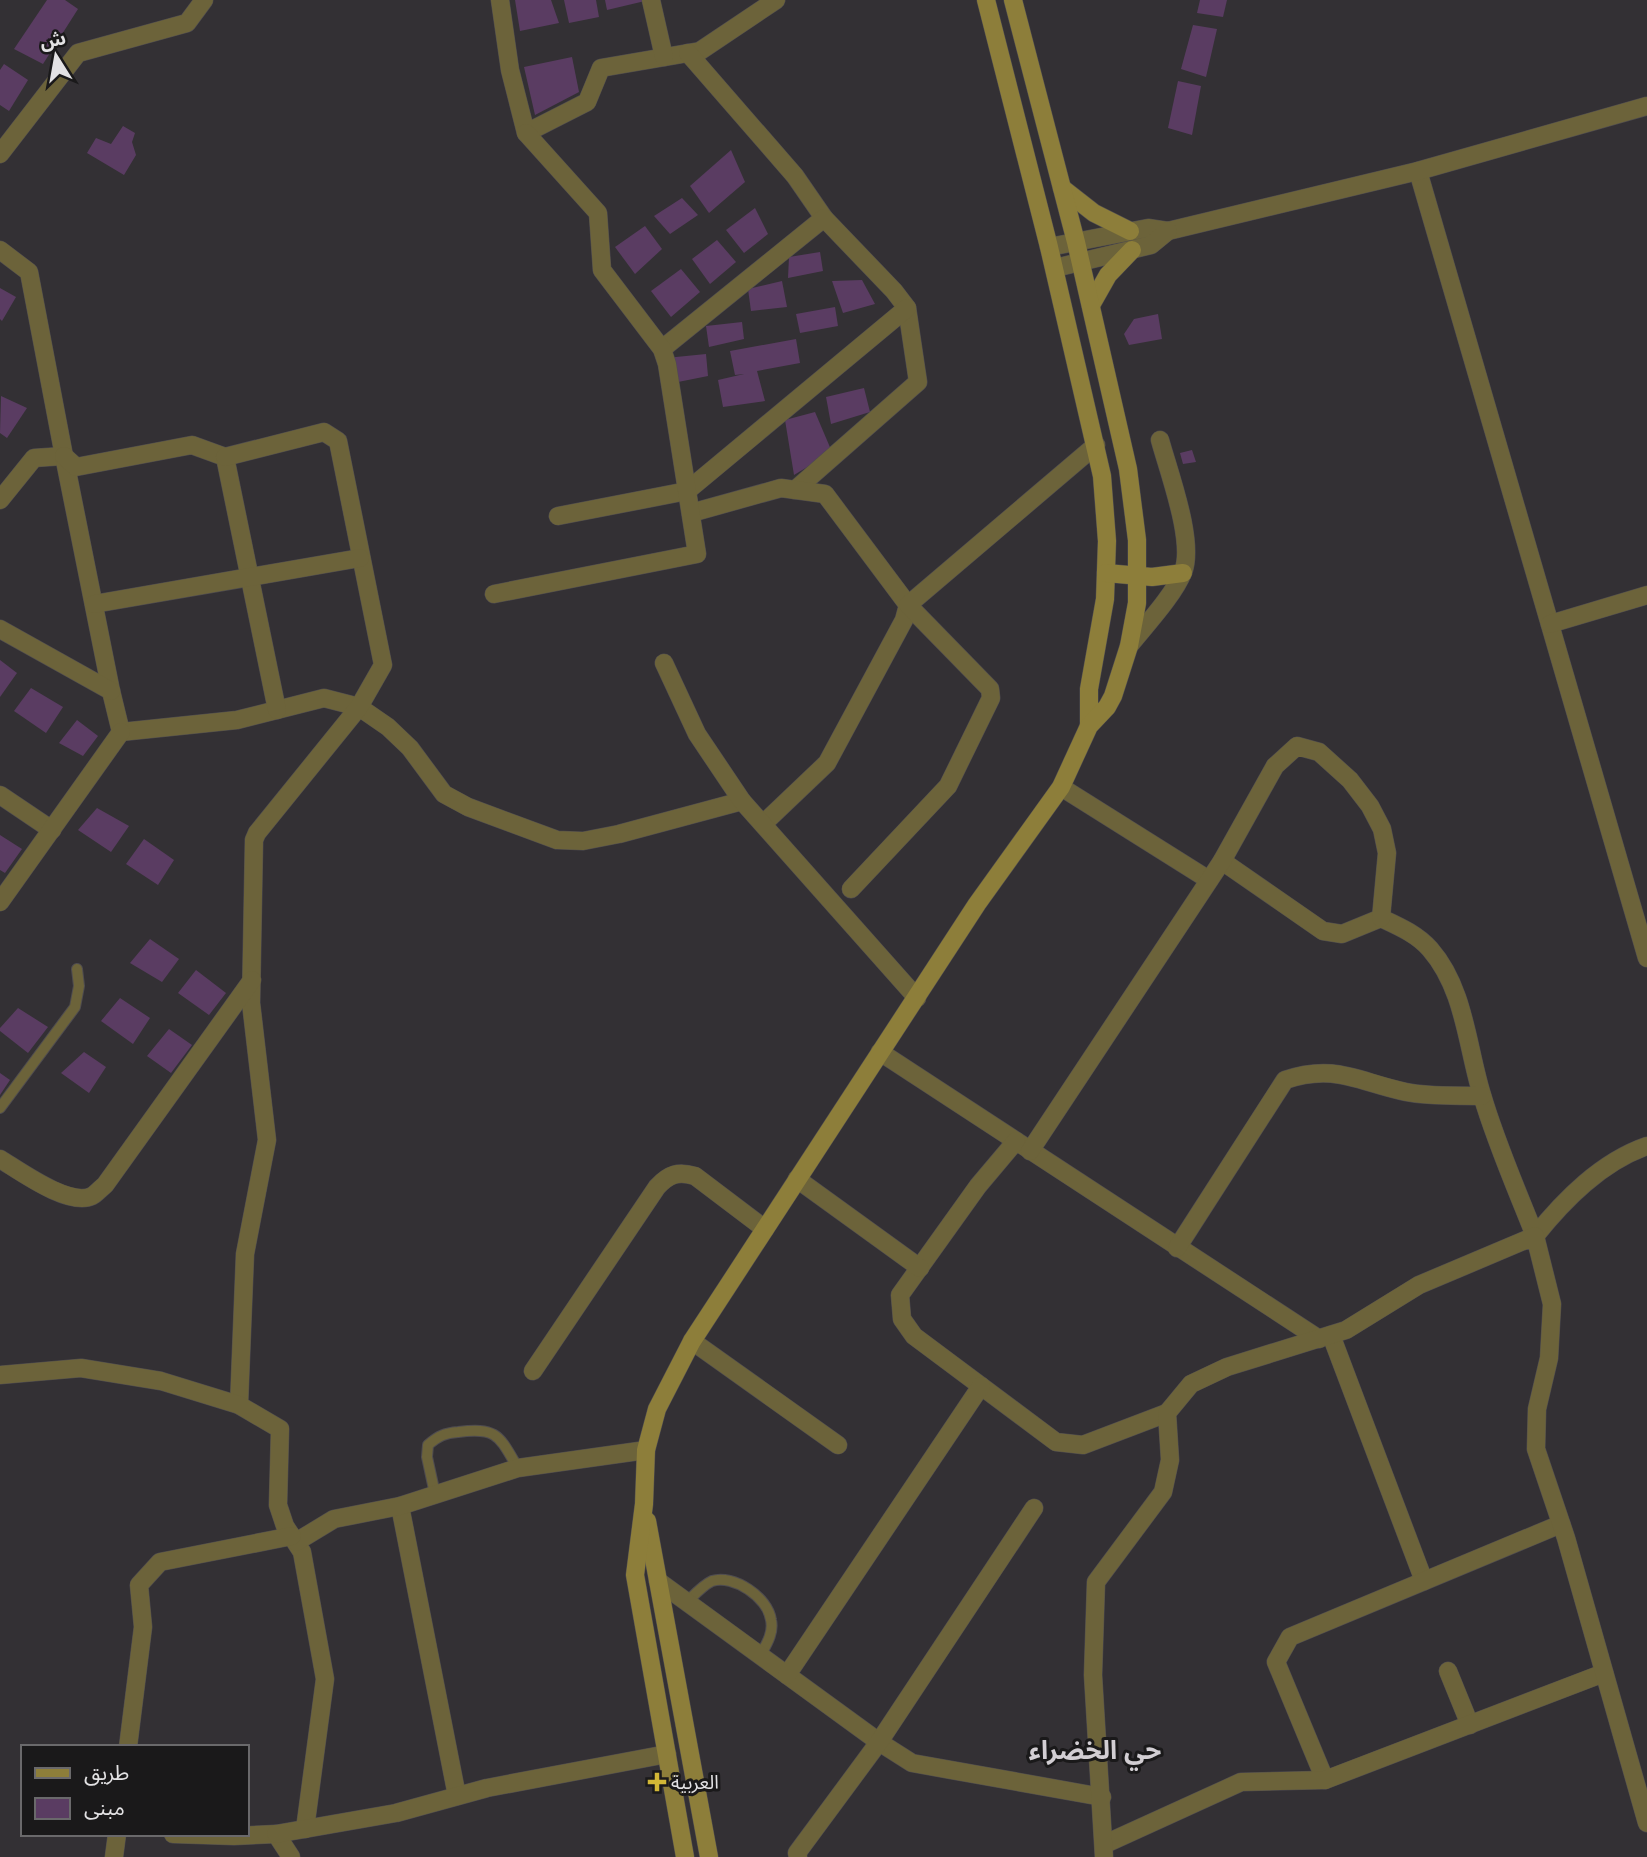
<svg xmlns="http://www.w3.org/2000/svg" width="1647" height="1857" viewBox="0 0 1647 1857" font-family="Mulish,'Noto Sans Arabic',sans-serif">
	<rect width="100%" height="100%" fill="#333034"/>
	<!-- building -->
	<g fill="#5a3c62">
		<path d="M47 0H65L78 9 43 64 14 49Z"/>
		<path d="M515 0H551L559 23 520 31Z"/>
		<path d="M564 0H596L599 17 569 23Z"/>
		<path d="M605 0H645V1L607 10Z"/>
		<path d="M1200 0H1227L1223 17 1197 13Z"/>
		<path d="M1193 25 1217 29 1206 77 1181 69Z"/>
		<path d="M572 57 579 92 535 115 524 67Z"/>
		<path d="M4 64 28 80 9 111 0 105V70Z"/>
		<path d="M1178 81 1201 86 1192 135 1168 128Z"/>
		<path d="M123 126 135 133 132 142 136 155 124 175 87 153 96 138 111 144Z"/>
		<path d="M731 150 745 182 709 213 690 186Z"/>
		<path d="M682 198 698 215 670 234 654 216Z"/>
		<path d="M755 208 768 234 744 253 726 230Z"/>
		<path d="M645 226 662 249 635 274 615 247Z"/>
		<path d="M717 240 736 262 710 284 692 259Z"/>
		<path d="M820 252 823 271 788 278 789 257Z"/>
		<path d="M681 269 700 292 671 317 651 291Z"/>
		<path d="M862 280 875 304 843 313 832 281Z"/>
		<path d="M782 281 787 307 751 311 748 289Z"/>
		<path d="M0 288 16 297 2 321 0 319Z"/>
		<path d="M835 307 838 326 800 333 796 314Z"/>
		<path d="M1158 314 1162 339 1129 345 1124 334 1134 319Z"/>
		<path d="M742 322 744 339 709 347 706 326Z"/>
		<path d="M796 339 800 363 757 371 765 401 723 407 718 380 744 374 735 375 730 351Z"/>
		<path d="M706 354 708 376 678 382 666 358Z"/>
		<path d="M864 388 870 412 831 424 826 397Z"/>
		<path d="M1 396 27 408 7 438 0 433Z"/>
		<path d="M815 412 832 452 794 475 785 420Z"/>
		<path d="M1192 450 1196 462 1183 464 1180 453Z"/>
		<path d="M0 660 17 673 0 697Z"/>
		<path d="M31 688 63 707 46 733 14 711Z"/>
		<path d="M77 720 98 736 83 756 59 743Z"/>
		<path d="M97 808 129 826 111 852 78 830Z"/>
		<path d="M0 835 22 849 5 873 0 870Z"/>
		<path d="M144 839 174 860 158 885 126 864Z"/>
		<path d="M150 939 179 959 162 982 130 963Z"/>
		<path d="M196 970 226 993 209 1015 178 993Z"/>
		<path d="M120 998 150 1018 133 1044 101 1021Z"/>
		<path d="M18 1008 48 1027 28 1053 0 1031V1028Z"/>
		<path d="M169 1029 192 1045 171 1073 147 1056Z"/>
		<path d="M84 1052 106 1067 89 1093 61 1073Z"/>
		<path d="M0 1073 10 1080 0 1095Z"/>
	</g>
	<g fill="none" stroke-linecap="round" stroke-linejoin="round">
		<!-- lane casing -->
		<g stroke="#4f4c50" stroke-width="12">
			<g id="lane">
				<path d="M0 1108 75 1007 79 986 77 969"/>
				<path d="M435 1494 427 1457 428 1445C438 1436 445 1433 458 1432 498 1427 499 1436 518 1468"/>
				<path d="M687 1602C694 1595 703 1585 712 1581 733 1574 768 1597 771 1620 774 1633 766 1645 760 1656"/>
			</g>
		</g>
		<!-- street casing -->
		<g stroke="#4f4c50" stroke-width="19">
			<g id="street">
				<path d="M500 0 510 70 526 133 587 102 601 68 700 51 776 0"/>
				<path d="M651 0 664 57"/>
				<path d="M688 53 795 176 824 218"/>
				<path d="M0 154 78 53 187 23 204 0"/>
				<path d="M1418 171 1647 958"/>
				<path d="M1049 247 1148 228 1168 231 1418 171 1647 106"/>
				<path d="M0 250 29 272 64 456 34 458 0 500"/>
				<path d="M1055 268 1151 245 1168 231"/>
				<path d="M662 349 824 218 894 291 907 308 918 382 795 490"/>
				<path d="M64 456 111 691 121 732 237 720 324 698 359 707 388 727 410 748 444 794 468 807 557 840 583 841 619 834 742 801"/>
				<path d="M64 456 76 467 192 445 225 457 277 710"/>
				<path d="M225 457 324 432 338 441 383 665 359 707 257 833 254 840 251 1003 267 1140 245 1254 239 1405"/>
				<path d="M691 513 781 488 825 494 908 605 904 620 827 763 763 824"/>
				<path d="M558 516 687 491 907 308"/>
				<path d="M494 594 697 554 667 364 662 349 602 270 598 213 526 133"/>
				<path d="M94 604 360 558"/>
				<path d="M1550 624 1647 595"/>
				<path d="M0 629 111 691"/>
				<path d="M1129 646C1145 626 1174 595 1183 572 1195 542 1169 473 1160 440"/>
				<path d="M664 663 697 734 742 801 917 998"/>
				<path d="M1061 787 1209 880"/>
				<path d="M0 795 52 830"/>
				<path d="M1222 861 1323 931 1342 934 1381 918C1398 926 1417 934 1430 949 1465 989 1467 1047 1482 1095 1496 1143 1517 1190 1535 1236 1564 1200 1601 1162 1647 1146"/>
				<path d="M851 889 948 786 991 698 990 689 908 605 1096 445"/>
				<path d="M0 902 121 732"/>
				<path d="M880 1052 1319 1339"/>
				<path d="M1016 1141 978 1186 900 1295 902 1319 914 1336 1056 1442 1083 1445 1167 1413"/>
				<path d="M1030 1151 1222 861 1275 766 1297 746 1319 752 1350 780 1370 806 1382 829 1387 853 1381 918"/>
				<path d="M0 1159C20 1171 69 1207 92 1196 96 1194 101 1188 105 1185L252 980"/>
				<path d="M797 1179 920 1268"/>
				<path d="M1177 1248 1285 1080C1335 1063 1358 1082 1406 1092 1430 1097 1458 1095 1482 1096"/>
				<path d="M1331 1335 1424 1581"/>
				<path d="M692 1341 838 1445"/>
				<path d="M533 1371 657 1187C669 1174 678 1171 695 1176L765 1229"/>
				<path d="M0 1375 81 1368 161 1381 239 1405 280 1429 278 1505 285 1526 302 1552 325 1679 305 1829"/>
				<path d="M400 1506 457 1796"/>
				<path d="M296 1542 334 1519 400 1506 518 1468 646 1450"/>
				<path d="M658 1581 879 1742 912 1763 1102 1797"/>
				<path d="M1448 1671 1470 1725"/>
				<path d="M787 1675 981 1386"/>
				<path d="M128 1747 143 1627 139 1585 160 1562 292 1536"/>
				<path d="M1325 1780 1276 1662 1290 1637 1561 1524"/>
				<path d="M173 1834 234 1836 276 1834 291 1857"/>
				<path d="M276 1834 396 1813 487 1788 667 1754"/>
				<path d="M1105 1844 1241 1782 1325 1780 1604 1673"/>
				<path d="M114 1857 117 1834"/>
				<path d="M798 1857 797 1853 879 1742 1034 1508"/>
				<path d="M1104 1857 1093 1675 1096 1582 1163 1492 1170 1460 1167 1413 1191 1384 1227 1367 1346 1330 1419 1285 1535 1236 1552 1304 1549 1358 1537 1409 1536 1449 1566 1538 1647 1823"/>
			</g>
		</g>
		<!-- secondary casing -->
		<g stroke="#4f4c50" stroke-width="19">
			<g id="secondary">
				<path d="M986 0 1049 247 1102 476 1107 541 1105 599 1089 689V726"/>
				<path d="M1062 188 1094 213 1130 231"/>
				<path d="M1091 305 1108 275 1132 250"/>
				<path d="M1106 573 1152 577 1183 573"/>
				<path d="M647 1521 709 1857"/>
				<path d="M685 1857 635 1575 644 1504 646 1450 657 1409 692 1341 977 904 1061 787 1089 726 1107 707 1113 696 1129 646 1137 603V540L1128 469 1076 242 1013 0"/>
			</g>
		</g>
		<!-- lane -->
		<use href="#lane" stroke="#6c633a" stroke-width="10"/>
		<!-- street -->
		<use href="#street" stroke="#6c633a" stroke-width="18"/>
		<!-- secondary -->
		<use href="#secondary" stroke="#8d7e3a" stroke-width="18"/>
	</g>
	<!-- markers -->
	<path fill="#d2b736" stroke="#1a191a" stroke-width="2.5" d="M653.5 1771.5h7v7h7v7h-7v7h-7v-7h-7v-7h7z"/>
	<g text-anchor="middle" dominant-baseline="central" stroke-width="6" stroke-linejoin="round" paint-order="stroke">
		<!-- poi labels -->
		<g font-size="19" fill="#e3e2e4" stroke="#1a191a" text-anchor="start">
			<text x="671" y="1782">العربية</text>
		</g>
		<!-- district labels -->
		<g font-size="26" font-weight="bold" fill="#d2ced3" stroke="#1a191a">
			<text x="1095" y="1749">حي الخضراء</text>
		</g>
	</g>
	<!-- legend -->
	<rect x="21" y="1745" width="228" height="91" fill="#1a191a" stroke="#6a696b" stroke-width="2"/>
	<rect x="35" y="1768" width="35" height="10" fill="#8d7e3a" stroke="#6a696b" stroke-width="2"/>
	<text x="84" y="1780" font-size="21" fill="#e3e2e4">طريق</text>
	<rect x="35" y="1798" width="35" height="21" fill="#5a3c62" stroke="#6a696b" stroke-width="2"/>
	<text x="84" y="1815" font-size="21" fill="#e3e2e4">مبنى</text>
	<!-- north arrow -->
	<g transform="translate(56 56) rotate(349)" stroke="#1a191a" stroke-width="5" paint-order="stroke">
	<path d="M0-5L12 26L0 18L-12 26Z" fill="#e3e2e4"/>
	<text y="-10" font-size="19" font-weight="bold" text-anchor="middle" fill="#e3e2e4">ش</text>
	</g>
</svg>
